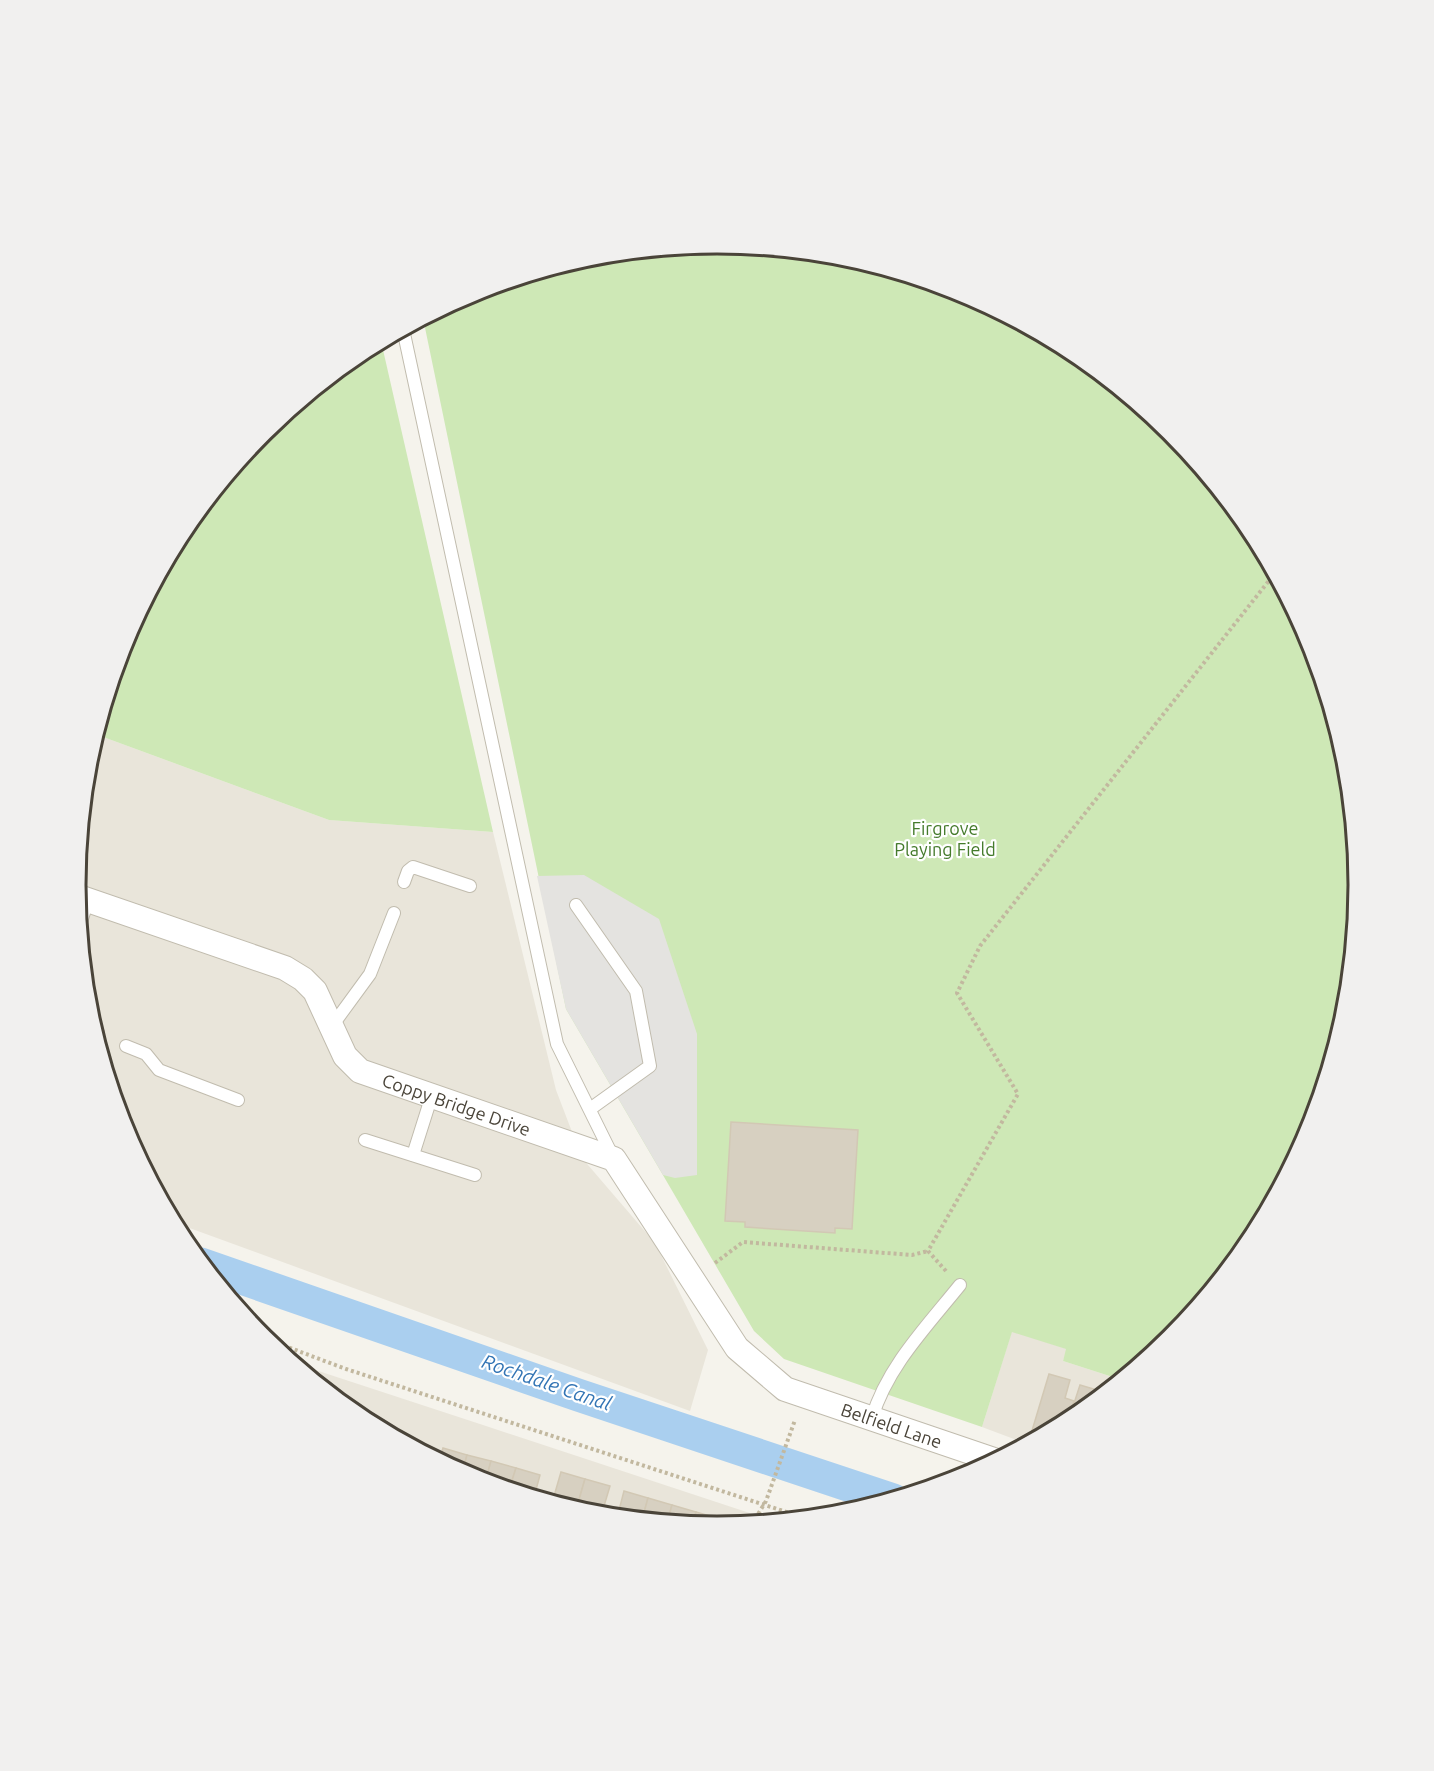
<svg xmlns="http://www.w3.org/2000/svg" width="1434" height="1771" viewBox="0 0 1434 1771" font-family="Ubuntu,sans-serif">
	<rect width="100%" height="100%" fill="#f5f3ec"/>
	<!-- residential -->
	<g fill="#e9e5da">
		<path d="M95 734 329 820 493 832 556 1090 582 1158 655 1243 708 1350 690 1411 173 1222 124 1131 87 1010 75 885 87 760Z"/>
		<path d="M1012 1331 1067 1349 1063 1361 1122 1380 1073 1419 1027 1444 982 1427Z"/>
		<path d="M291 1362 486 1426 777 1522 717 1527 591 1515 471 1478 360 1419Z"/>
	</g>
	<!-- green -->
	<g fill="#cee8b6">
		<path d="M717 244 843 256 963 293 1074 352 1171 432 1251 529 1310 640 1347 761 1359 886 1347 1011 1310 1131 1251 1242 1171 1340 1122 1380 1063 1361 1066 1349 1012 1332 982 1427 784 1359 754 1331 566 1009 423 318 472 292 592 256Z"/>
		<path d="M381 341 493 832 329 820 95 734 124 640 183 529 263 431 361 352Z"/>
	</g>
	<!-- parking -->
	<path fill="#e4e3e0" d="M584 875 659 919 697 1034V1175L675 1178 663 1175 566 1009 537 876Z"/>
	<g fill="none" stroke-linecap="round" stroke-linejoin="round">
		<!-- canal -->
		<path stroke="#aacfef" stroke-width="33" d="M201 1264 578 1395 893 1500"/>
	</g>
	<!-- building -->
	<g fill="#d7d0c1" stroke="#d2c8b4" stroke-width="1.5">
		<path d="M731 1122 858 1130 852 1229 835 1228V1233L745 1227V1222L725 1221Z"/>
		<path d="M1049 1374 1070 1380 1065 1398 1074 1401 1068 1422 1041 1437 1031 1434Z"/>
		<path d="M1080 1385 1097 1390 1092 1404 1068 1422Z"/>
		<path d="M397 1439 426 1448 424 1453Z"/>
		<path d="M443 1448 467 1455 462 1474 439 1462Z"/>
		<path d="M467 1455 491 1461 485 1483 462 1474Z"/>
		<path d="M491 1461 516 1468 509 1490 485 1483Z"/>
		<path d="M516 1468 540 1475 534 1497 509 1490Z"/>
		<path d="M561 1472 585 1479 576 1510 552 1503Z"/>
		<path d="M585 1479 610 1486 601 1516 576 1510Z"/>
		<path d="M624 1491 648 1498 642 1520 617 1518Z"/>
		<path d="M648 1498 672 1505 667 1523 642 1520Z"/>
		<path d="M672 1505 696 1512 693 1525 667 1523Z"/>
		<path d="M696 1512 720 1519 718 1527 693 1525Z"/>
	</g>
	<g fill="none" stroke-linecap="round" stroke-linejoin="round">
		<!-- lane casing -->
		<g stroke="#c1bcae" stroke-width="14">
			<g id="lane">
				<path d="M403 329 557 1044 614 1159"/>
				<path d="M404 882 408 871 413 867 470 886"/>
				<path d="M576 905 636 991 650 1066 590 1109"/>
				<path d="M79 928 88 900"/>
				<path d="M332 1026 370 974 394 913"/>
				<path d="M94 1031 98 1033"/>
				<path d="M126 1046 146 1054 159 1070 238 1100"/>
				<path d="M365 1140 475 1175"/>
				<path d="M413 1155 432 1095"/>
				<path d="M872 1418C887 1367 927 1326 960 1285"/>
			</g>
		</g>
		<!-- street casing -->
		<g stroke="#c1bcae" stroke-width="26">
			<g id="street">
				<path id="s1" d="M76 896 285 968 303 979 315 991 345 1056 360 1071 614 1159 737 1348 785 1389 997 1461"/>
			</g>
		</g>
		<!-- path -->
		<g stroke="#c2b89f" stroke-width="4" stroke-dasharray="3 3" stroke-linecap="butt">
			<path d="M715 1263 743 1242 912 1255 928 1251"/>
			<path d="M946 1271 928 1251 1018 1094 957 993 980 946 1275 573"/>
			<path d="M261 1337 346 1369 808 1519"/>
			<path d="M752 1524 766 1501 795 1420"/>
		</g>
		<!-- lane -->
		<use href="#lane" stroke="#fff" stroke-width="12"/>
		<!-- street -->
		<use href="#street" stroke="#fff" stroke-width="24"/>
	</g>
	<g text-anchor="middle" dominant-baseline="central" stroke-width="4.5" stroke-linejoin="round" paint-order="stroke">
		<!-- park labels -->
		<g font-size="18" fill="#457b2c" stroke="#fff">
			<text x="945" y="828">Firgrove<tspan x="945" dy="21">Playing Field</tspan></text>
		</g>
		<!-- street labels -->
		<g font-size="18" fill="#4a4439" stroke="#fff">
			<text stroke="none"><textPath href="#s1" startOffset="454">Coppy Bridge Drive</textPath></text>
			<text stroke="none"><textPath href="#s1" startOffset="1022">Belfield Lane</textPath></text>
		</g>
		<!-- water labels -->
		<g font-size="20" font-style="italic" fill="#3375b5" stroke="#fff">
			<text transform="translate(547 1382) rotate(19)">Rochdale Canal</text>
		</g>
	</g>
	<!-- crop -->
	<path d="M0 0H1434V1771H0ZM86 885a631 631 0 1 1 1262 0a631 631 0 1 1-1262 0Z" fill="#f1f0ef" fill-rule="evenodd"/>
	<path fill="none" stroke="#4a4439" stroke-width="3" d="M86 885a631 631 0 1 1 1262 0a631 631 0 1 1-1262 0Z"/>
</svg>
